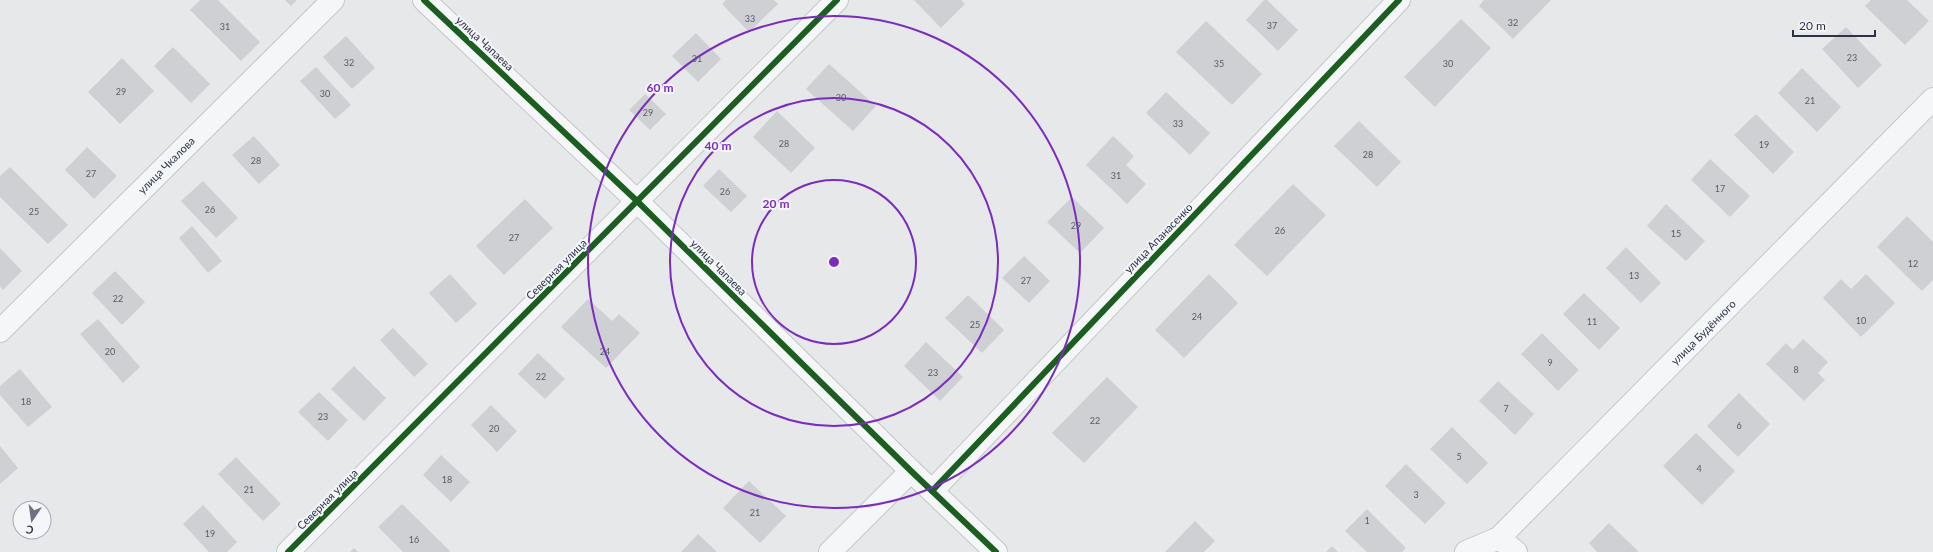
<svg xmlns="http://www.w3.org/2000/svg" width="1933" height="552" viewBox="0 0 1933 552" font-family="Lato,sans-serif">
	<rect width="100%" height="100%" fill="#e6e8ea"/>
	<!-- building -->
	<g fill="#ced0d3">
		<path d="M200 0H218L260 42 241 61 190 10Z"/>
		<path d="M285 0H297L291 6Z"/>
		<path d="M726 0H774L778 4 749 32 722 4Z"/>
		<path d="M914 0H961L965 4 941 28Z"/>
		<path d="M1264 0H1267L1298 30 1278 51 1246 20Z"/>
		<path d="M1484 0H1551L1513 39 1479 6Z"/>
		<path d="M1871 0H1907L1929 21 1905 45 1865 6Z"/>
		<path d="M1461 19 1491 48 1435 107 1404 77Z"/>
		<path d="M1206 21 1262 74 1232 105 1176 52Z"/>
		<path d="M1846 27 1882 65 1858 88 1822 49Z"/>
		<path d="M696 33 721 59 698 82 672 56Z"/>
		<path d="M346 36 375 68 352 89 323 57Z"/>
		<path d="M173 47 210 84 191 103 154 66Z"/>
		<path d="M122 58 154 91 120 124 88 92Z"/>
		<path d="M829 64 876 106 853 131 806 89Z"/>
		<path d="M316 67 351 105 335 119 300 81Z"/>
		<path d="M1802 68 1841 107 1817 132 1778 93Z"/>
		<path d="M1166 92 1210 133 1190 155 1146 113Z"/>
		<path d="M645 94 666 114 650 130 629 110Z"/>
		<path d="M777 111 815 148 791 173 753 137Z"/>
		<path d="M1756 114 1794 152 1773 174 1734 135Z"/>
		<path d="M1359 121 1401 162 1377 187 1334 146Z"/>
		<path d="M254 136 280 165 259 184 232 155Z"/>
		<path d="M1113 136 1134 156 1126 165 1146 184 1127 204 1086 165Z"/>
		<path d="M87 147 117 176 94 199 65 170Z"/>
		<path d="M1710 159 1750 196 1730 217 1691 180Z"/>
		<path d="M10 167 68 225 48 244 0 197V176Z"/>
		<path d="M719 169 747 196 731 212 703 186Z"/>
		<path d="M203 181 238 218 216 238 181 201Z"/>
		<path d="M1293 184 1326 215 1267 276 1234 245Z"/>
		<path d="M1072 197 1104 228 1080 253 1047 222Z"/>
		<path d="M525 199 553 228 504 275 476 246Z"/>
		<path d="M1666 204 1705 241 1686 261 1647 226Z"/>
		<path d="M1907 216 1933 242V280L1922 291 1877 247Z"/>
		<path d="M192 226 222 261 208 273 179 238Z"/>
		<path d="M1626 247 1661 283 1641 303 1606 268Z"/>
		<path d="M0 248 22 271 3 290 0 286Z"/>
		<path d="M1024 256 1050 281 1029 303 1002 278Z"/>
		<path d="M115 271 145 302 122 325 92 293Z"/>
		<path d="M450 274 477 304 456 323 429 293Z"/>
		<path d="M1209 274 1238 303 1184 358 1155 330Z"/>
		<path d="M1866 274 1895 303 1861 337 1823 298 1841 279 1851 289Z"/>
		<path d="M1584 293 1620 328 1599 350 1563 314Z"/>
		<path d="M968 295 1004 330 982 353 945 318Z"/>
		<path d="M588 299 612 321 619 314 640 333 606 368 561 327Z"/>
		<path d="M98 319 140 367 123 383 80 334Z"/>
		<path d="M393 328 428 364 414 377 380 340Z"/>
		<path d="M1542 333 1579 370 1558 391 1521 354Z"/>
		<path d="M1803 339 1828 362 1818 373 1825 380 1804 401 1766 364 1786 343 1793 350Z"/>
		<path d="M926 342 963 377 940 401 904 366Z"/>
		<path d="M538 353 565 379 545 399 518 374Z"/>
		<path d="M354 366 386 398 364 421 331 389Z"/>
		<path d="M20 369 52 407 28 427 0 395V386Z"/>
		<path d="M1107 377 1138 407 1084 463 1052 433Z"/>
		<path d="M1498 381 1534 414 1515 435 1479 401Z"/>
		<path d="M319 392 348 420 328 441 298 412Z"/>
		<path d="M1739 393 1770 424 1738 457 1707 426Z"/>
		<path d="M491 405 517 431 497 452 471 425Z"/>
		<path d="M1452 427 1488 463 1467 484 1430 449Z"/>
		<path d="M1696 433 1735 471 1702 505 1663 466Z"/>
		<path d="M0 446 18 468 0 484Z"/>
		<path d="M441 455 470 482 451 502 423 475Z"/>
		<path d="M236 457 281 504 263 521 218 474Z"/>
		<path d="M1406 464 1446 503 1425 524 1385 486Z"/>
		<path d="M749 481 786 516 760 543 723 508Z"/>
		<path d="M402 504 450 551 449 552H403L378 527Z"/>
		<path d="M203 505 237 542 227 552H209L183 524Z"/>
		<path d="M1367 509 1406 548 1402 552H1367L1345 531Z"/>
		<path d="M1195 521 1215 541 1204 552H1165Z"/>
		<path d="M1609 523 1639 552H1597L1589 543Z"/>
		<path d="M698 534 717 552H681Z"/>
		<path d="M1332 546 1338 552H1326Z"/>
		<path d="M354 548 358 552H350Z"/>
	</g>
	<g fill="none" stroke-linecap="round" stroke-linejoin="round">
		<!-- minor casing -->
		<g stroke="#c4c6c8" stroke-width="24">
			<g id="minor">
				<path d="M424 0 637 201 911 471 996 552"/>
				<path d="M0 331 333 0"/>
				<path d="M932 491 1399 0"/>
				<path d="M1499 538 1516 552"/>
				<path d="M288 552 837 0"/>
				<path d="M830 552 911 471"/>
				<path d="M1466 552 1499 538 1933 99"/>
			</g>
		</g>
		<!-- minor -->
		<use href="#minor" stroke="#f5f6f7" stroke-width="22"/>
		<!-- cycleway casing -->
		<g stroke="#f4f6f9" stroke-width="8">
			<g id="cycleway">
				<path d="M424 0 637 201 911 471 996 552"/>
				<path d="M932 491 1399 0"/>
				<path d="M288 552 837 0"/>
			</g>
		</g>
		<!-- cycleway -->
		<use href="#cycleway" stroke="#1b5e20" stroke-width="6"/>
	</g>
	<!-- distance rings -->
	<g fill="none" stroke="#7b2cbf" stroke-width="2">
		<circle cx="834" cy="262" r="82"/>
		<circle cx="834" cy="262" r="164"/>
		<circle cx="834" cy="262" r="246"/>
	</g>
	<g text-anchor="middle" dominant-baseline="central" stroke-width="4" stroke-linejoin="round" paint-order="stroke">
		<!-- number labels -->
		<g font-size="9" fill="#545c69">
			<text x="750" y="18">33</text>
			<text x="1513" y="22">32</text>
			<text x="1272" y="25">37</text>
			<text x="225" y="26">31</text>
			<text x="1852" y="57">23</text>
			<text x="697" y="58">31</text>
			<text x="349" y="62">32</text>
			<text x="1219" y="63">35</text>
			<text x="1448" y="63">30</text>
			<text x="121" y="91">29</text>
			<text x="325" y="93">30</text>
			<text x="841" y="97">30</text>
			<text x="1810" y="100">21</text>
			<text x="648" y="112">29</text>
			<text x="1178" y="123">33</text>
			<text x="784" y="143">28</text>
			<text x="1764" y="144">19</text>
			<text x="1368" y="154">28</text>
			<text x="256" y="160">28</text>
			<text x="91" y="173">27</text>
			<text x="1116" y="175">31</text>
			<text x="1720" y="188">17</text>
			<text x="725" y="191">26</text>
			<text x="210" y="209">26</text>
			<text x="34" y="211">25</text>
			<text x="1076" y="225">29</text>
			<text x="1280" y="230">26</text>
			<text x="1676" y="233">15</text>
			<text x="514" y="237">27</text>
			<text x="1913" y="263">12</text>
			<text x="1634" y="275">13</text>
			<text x="1026" y="280">27</text>
			<text x="118" y="298">22</text>
			<text x="1197" y="316">24</text>
			<text x="1861" y="320">10</text>
			<text x="1592" y="321">11</text>
			<text x="975" y="324">25</text>
			<text x="110" y="351">20</text>
			<text x="605" y="351">24</text>
			<text x="1550" y="362">9</text>
			<text x="1796" y="369">8</text>
			<text x="933" y="372">23</text>
			<text x="541" y="376">22</text>
			<text x="26" y="401">18</text>
			<text x="1506" y="408">7</text>
			<text x="323" y="416">23</text>
			<text x="1095" y="420">22</text>
			<text x="1739" y="425">6</text>
			<text x="494" y="428">20</text>
			<text x="1459" y="456">5</text>
			<text x="1699" y="468">4</text>
			<text x="447" y="479">18</text>
			<text x="249" y="489">21</text>
			<text x="1416" y="494">3</text>
			<text x="755" y="512">21</text>
			<text x="1367" y="520">1</text>
			<text x="210" y="533">19</text>
			<text x="414" y="539">16</text>
		</g>
		<!-- street labels -->
		<g font-size="11" fill="#2b3445" stroke="#f4f6f9">
			<text transform="translate(485 43) rotate(43)">улица Чапаева</text>
			<text transform="translate(166 165) rotate(-45)">улица Чкалова</text>
			<text transform="translate(1158 238) rotate(-46)">улица Апанасенко</text>
			<text transform="translate(719 267) rotate(45)">улица Чапаева</text>
			<text transform="translate(556 269) rotate(-45)">Северная улица</text>
			<text transform="translate(1703 332) rotate(-45)">улица Будённого</text>
			<text transform="translate(327 499) rotate(-45)">Северная улица</text>
		</g>
	</g>
	<circle cx="834" cy="262" r="6" fill="#7b2cbf" stroke="#f4f6f9" stroke-width="2"/>
	<g font-size="12" text-anchor="middle" font-weight="bold" fill="#7b2cbf" stroke="#f4f6f9" stroke-width="4" stroke-linejoin="round" paint-order="stroke">
		<text x="660" y="92">60 m</text>
		<text x="718" y="150">40 m</text>
		<text x="776" y="208">20 m</text>
	</g>
	<!-- north arrow -->
	<g transform="translate(32 520) rotate(193)"><circle r="19" fill="#f4f6f9" stroke="#a4a8b1"/>
	<path d="M0-3L7 15L0 10L-7 15Z" fill="#6c737f"/>
	<text y="-6" font-size="11" font-weight="bold" text-anchor="middle" fill="#2b3445">С</text>
	</g>
	<!-- scale -->
	<path d="M1793 30v6h82v-6" fill="none" stroke="#2b3445" stroke-width="2"/>
	<text x="1799" y="30" font-size="12" fill="#2b3445" stroke="#f4f6f9" stroke-width="3" paint-order="stroke">20 m</text>
</svg>
